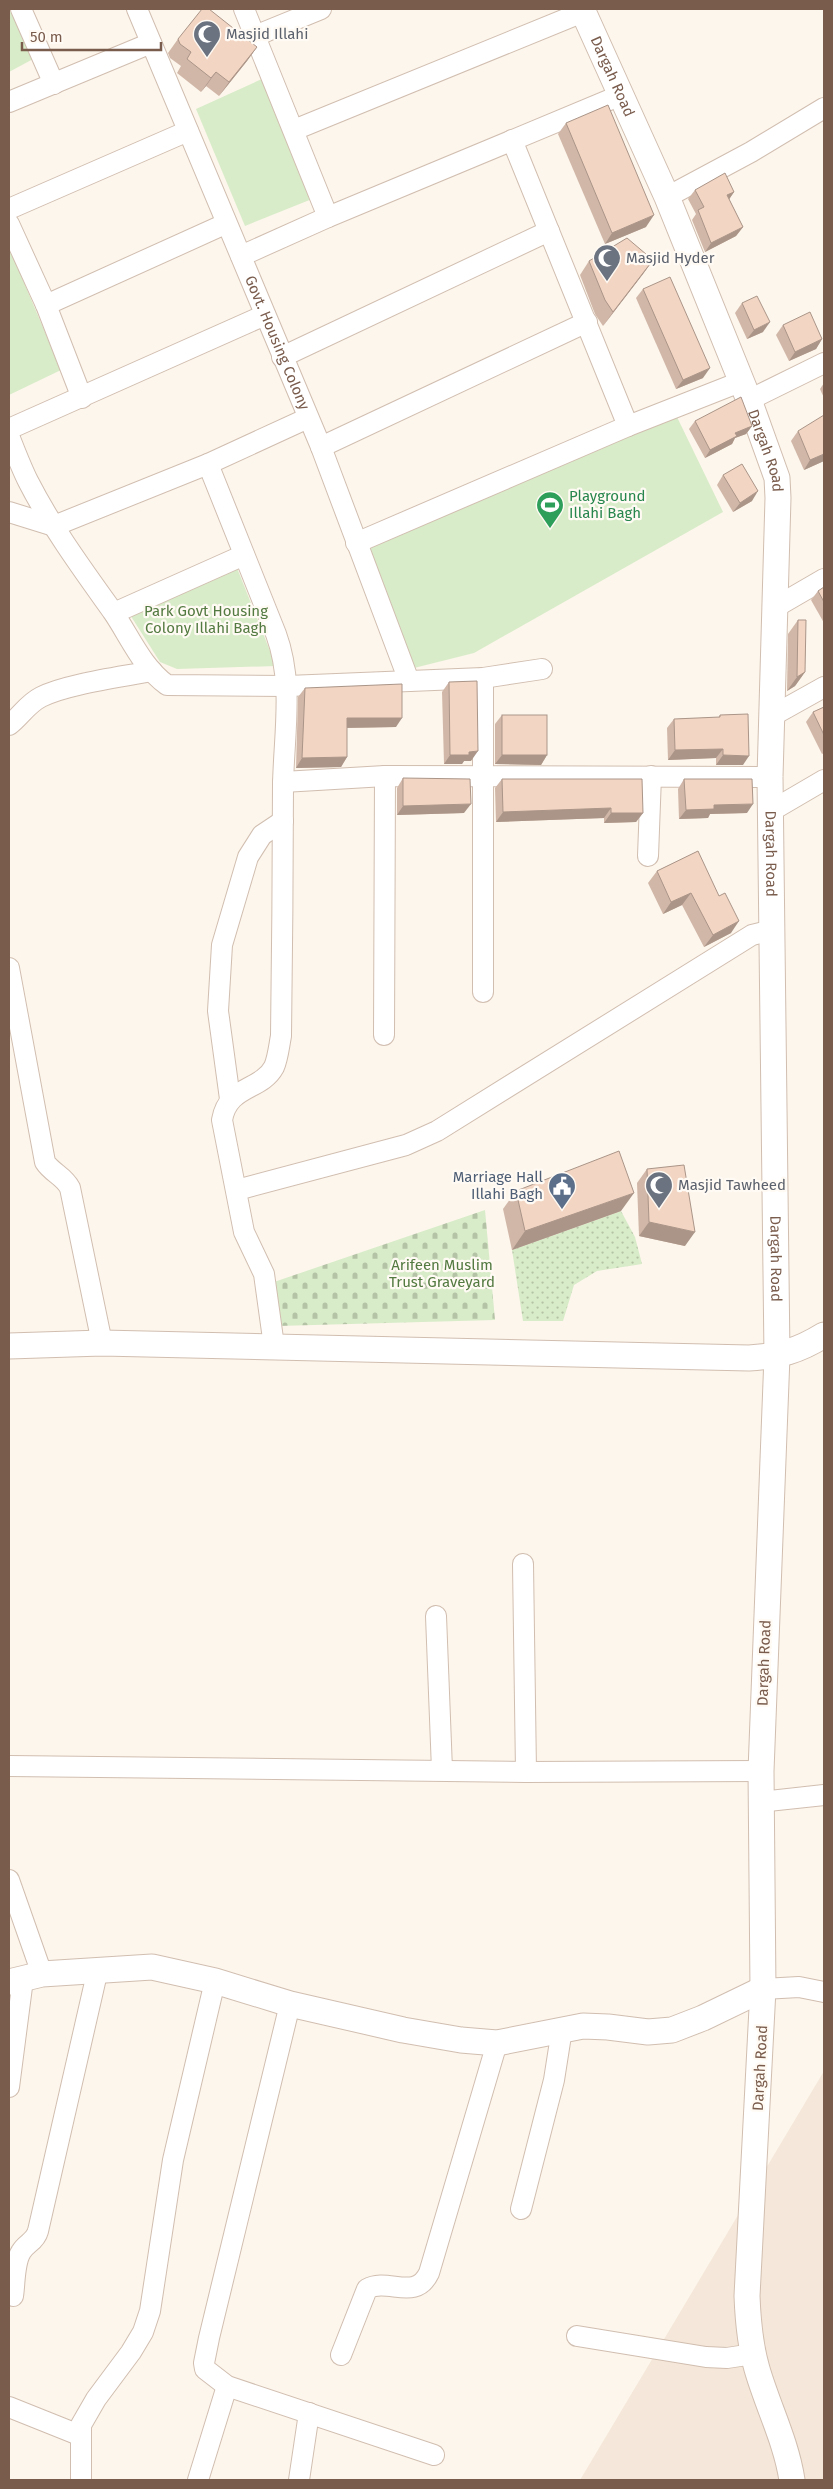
<svg xmlns="http://www.w3.org/2000/svg" width="833" height="2489" viewBox="0 0 833 2489" font-family="'Fira Sans',sans-serif">
	<defs>
		<pattern id="grass-dots" width="8" height="8" patternUnits="userSpaceOnUse" patternTransform="scale(1.25)"><rect width="8" height="8" fill="#d8ecc9"/><path d="M2 2h.1M6 6h.1" fill="none" stroke="#b4c2a5" stroke-width="1.8" stroke-linecap="round"/></pattern>
		<pattern id="cemetery-stones" width="16" height="16" patternUnits="userSpaceOnUse" patternTransform="scale(1.25)"><rect width="16" height="16" fill="#d8ecc9"/><path d="M2 7V4a2 2 0 0 1 4 0v3zM10 15v-3a2 2 0 0 1 4 0v3z" fill="#b4c2a5"/></pattern>
	</defs>
	<rect width="100%" height="100%" fill="#fdf6ec"/>
	<!-- residential -->
	<path fill="#f5e8da" d="M824 2071V2480H580Z"/>
	<!-- grass -->
	<path fill="url(#grass-dots)" d="M621 1211 635 1237 642 1264 597 1271 574 1285 563 1321H523L512 1250Z"/>
	<!-- cemetery -->
	<path fill="url(#cemetery-stones)" d="M485 1210 495 1320 278 1326 274 1282Z"/>
	<!-- green -->
	<g fill="#d8ecc9">
		<path d="M9 9 35 58 9 72Z"/>
		<path d="M264 78 312 199 245 226 196 109Z"/>
		<path d="M9 247 61 370 9 395Z"/>
		<path d="M677 417 723 512 474 653 414 668 367 545Z"/>
		<path d="M237 568 276 666 177 669 160 662 127 610Z"/>
	</g>
	<g fill="none" stroke-linecap="round" stroke-linejoin="round">
		<!-- minor casing -->
		<g stroke="#d1beb0" stroke-width="22">
			<g id="minor">
				<path d="M21 9 54 84"/>
				<path id="s1" d="M137 9 321 447 409 681"/>
				<path d="M244 9 328 217"/>
				<path d="M255 36 321 9"/>
				<path d="M9 102 151 43"/>
				<path d="M294 130 583 12"/>
				<path d="M512 140 628 426"/>
				<path d="M667 197 751 152 824 108"/>
				<path d="M9 209 188 131"/>
				<path d="M9 224 46 305 82 398"/>
				<path d="M241 256 328 217 621 95"/>
				<path d="M46 305 225 224"/>
				<path d="M282 357 549 231"/>
				<path d="M749 400 824 363"/>
				<path d="M9 429 265 315"/>
				<path d="M9 436C15 451 21 467 28 481 52 528 83 570 113 612 130 637 142 667 167 685L288 686 483 678 542 669"/>
				<path d="M321 447 587 322"/>
				<path d="M208 464 276 634C294 683 284 733 283 785 283 869 282 952 281 1036 279 1046 278 1058 274 1067 261 1091 228 1085 222 1120L244 1232 264 1274 274 1346"/>
				<path d="M9 512 54 526 208 464 308 418"/>
				<path d="M356 543 628 426 740 382"/>
				<path d="M774 608 824 579"/>
				<path d="M114 613 244 555"/>
				<path d="M772 716 824 687"/>
				<path d="M9 725C20 717 27 704 41 697 66 684 122 677 152 671"/>
				<path d="M283 782 385 776 770 777"/>
				<path d="M771 811 824 780"/>
				<path d="M648 856 651 776"/>
				<path d="M9 968 45 1162C52 1173 64 1176 70 1188L102 1343"/>
				<path d="M483 992V678"/>
				<path d="M384 1035 385 776"/>
				<path d="M230 1099 218 1011 222 945 248 857 262 835 283 821"/>
				<path d="M237 1190 406 1145 437 1131 752 935 772 930"/>
				<path d="M523 1564 526 1772"/>
				<path d="M436 1616 442 1770"/>
				<path d="M9 1766 526 1772 761 1771"/>
				<path d="M760 1802 824 1795"/>
				<path d="M9 1880 42 1974"/>
				<path d="M763 1989 799 1987 824 1992"/>
				<path d="M290 2004 209 2338 204 2363 205 2369 227 2386 434 2455"/>
				<path d="M9 2087 23 1979"/>
				<path d="M521 2209 554 2080 562 2029"/>
				<path d="M13 2296C15 2284 14 2263 21 2252 26 2243 35 2242 38 2231L98 1969"/>
				<path d="M577 2336 706 2357 727 2358 753 2354"/>
				<path d="M341 2355 367 2289C388 2277 415 2302 429 2273L497 2043"/>
				<path d="M9 2407 79 2435"/>
				<path d="M81 2480V2425L96 2399 131 2352 143 2332 150 2311 173 2160 215 1981"/>
				<path d="M198 2480 227 2386"/>
				<path d="M299 2480 309 2413"/>
			</g>
		</g>
		<!-- tertiary casing -->
		<g stroke="#d1beb0" stroke-width="27">
			<g id="tertiary">
				<path id="s2" d="M582 9 667 197 749 400 777 478 778 498 770 777 777 1356 761 1771 763 1989 747 2296C748 2322 750 2345 757 2369 768 2407 786 2441 792 2480"/>
				<path d="M9 1346 102 1343 749 1358C780 1356 798 1351 824 1335"/>
				<path d="M9 1982 42 1974 152 1967 215 1981 290 2004 403 2030 461 2040 497 2043 583 2026 608 2027 648 2032 672 2030 703 2018 763 1989"/>
			</g>
		</g>
		<!-- minor -->
		<use href="#minor" stroke="#fff" stroke-width="20"/>
		<!-- tertiary -->
		<use href="#tertiary" stroke="#fff" stroke-width="25"/>
	</g>
	<!-- wall -->
	<g fill="#d1b7a8">
		<path d="M178 39 257 47 247 61 219 96 206 86 201 92 177 73 181 66 170 58 168 53Z"/>
		<path d="M566 123 646 227 605 244 558 134Z"/>
		<path d="M695 190 734 192 729 199 743 227 736 236 705 252 692 220 696 214 688 199Z"/>
		<path d="M653 260 643 274 603 326 595 314 580 275 589 261Z"/>
		<path d="M643 289 703 378 676 389 636 298Z"/>
		<path d="M742 303 763 332 747 339 735 313Z"/>
		<path d="M783 325 822 339 816 349 789 361 776 335Z"/>
		<path d="M824 383V398L820 389Z"/>
		<path d="M695 421 752 426 746 434 735 438 732 444 705 458 689 429Z"/>
		<path d="M798 431 824 461 804 470 791 441Z"/>
		<path d="M723 475 752 501 733 512 717 485Z"/>
		<path d="M824 587V623L811 600 818 591Z"/>
		<path d="M798 620 805 672 795 686 787 691 788 634Z"/>
		<path d="M449 682 471 761H464L462 764H444L442 692Z"/>
		<path d="M305 688 396 727 347 728V757L341 767 296 768 298 697Z"/>
		<path d="M824 707V753L822 754 806 722 813 712Z"/>
		<path d="M502 715 547 755 541 765 495 764V724Z"/>
		<path d="M720 715 743 765H716V758L668 760 667 728 674 719 718 718Z"/>
		<path d="M403 778 464 813 397 815V788Z"/>
		<path d="M502 779 643 813 636 822 604 823V818L496 822 495 788Z"/>
		<path d="M684 779 747 813 710 814 708 818 679 819 678 789Z"/>
		<path d="M698 851 731 933 704 947 682 905 663 914 648 883 657 871Z"/>
		<path d="M647 1169 685 1246 639 1236 637 1183Z"/>
		<path d="M516 1191 621 1211 512 1250 503 1209Z"/>
	</g>
	<!-- shaded-wall -->
	<g fill="#aa9588">
		<path d="M257 47 247 61 219 96 229 82Z"/>
		<path d="M216 72 206 86 201 92 211 78Z"/>
		<path d="M734 192 728 201 727 195Z"/>
		<path d="M654 215 646 227 605 244 612 233Z"/>
		<path d="M743 227 736 236 705 252 711 243Z"/>
		<path d="M653 260 643 274 603 326 613 312Z"/>
		<path d="M770 322 763 332 747 339 754 330Z"/>
		<path d="M822 339 816 349 789 361 795 352Z"/>
		<path d="M710 368 703 378 676 389 683 380Z"/>
		<path d="M752 426 746 434 735 438 732 444 705 458 710 450 735 433Z"/>
		<path d="M824 454V461L804 470 810 460Z"/>
		<path d="M758 491 752 501 733 512 740 503Z"/>
		<path d="M805 672 795 686 787 691 797 677Z"/>
		<path d="M347 718H402L396 727 340 728Z"/>
		<path d="M723 749 716 758 668 760 675 750Z"/>
		<path d="M478 751 471 761H464L462 764H444L450 755 469 752Z"/>
		<path d="M502 755H547L541 765 495 764Z"/>
		<path d="M723 755 749 756 743 765H716Z"/>
		<path d="M347 757 341 767 296 768 302 758Z"/>
		<path d="M471 804 464 813 397 815 403 806Z"/>
		<path d="M753 804 747 813 710 814 708 818 679 819 686 810 714 805Z"/>
		<path d="M611 808 604 818 496 822 503 812Z"/>
		<path d="M611 813H643L636 822 604 823Z"/>
		<path d="M691 893 682 905 663 914 671 902Z"/>
		<path d="M739 921 731 933 704 947 713 935Z"/>
		<path d="M634 1193 621 1211 512 1250 525 1231Z"/>
		<path d="M649 1222 695 1232 685 1246 639 1236Z"/>
	</g>
	<!-- building -->
	<g fill="#f3d5c3" stroke="#aa9588">
		<path d="M202 9H209L257 47 229 82 216 72 211 78 187 59 191 52 180 44 178 39Z"/>
		<path d="M608 105 654 215 612 233 566 123Z"/>
		<path d="M725 173 734 192 727 195 743 227 711 243 698 210 704 207 695 190Z"/>
		<path d="M627 238 653 260 613 312 605 300 589 261Z"/>
		<path d="M670 277 710 368 683 380 643 289Z"/>
		<path d="M757 296 770 322 754 330 742 303Z"/>
		<path d="M810 312 822 339 795 352 783 325Z"/>
		<path d="M741 397 752 426 735 433 737 436 710 450 695 421Z"/>
		<path d="M824 415V454L810 460 798 431Z"/>
		<path d="M742 464 758 491 740 503 723 475Z"/>
		<path d="M824 587V602L818 591Z"/>
		<path d="M798 620H806L805 672 797 677Z"/>
		<path d="M477 681 478 751 469 752V755H450L449 682Z"/>
		<path d="M402 684V718H347V757L302 758 305 688Z"/>
		<path d="M824 707V735L813 712Z"/>
		<path d="M748 714 749 756 723 755V749L675 750 674 719 720 717V715Z"/>
		<rect x="502" y="715" width="45" height="40"/>
		<path d="M403 778 470 779 471 804 403 806Z"/>
		<path d="M502 779H642L643 813H611V808L503 812Z"/>
		<path d="M684 779H752L753 804 714 805V809L686 810Z"/>
		<path d="M698 851 719 896 725 893 739 921 713 935 691 893 671 902 657 871Z"/>
		<path d="M619 1151 634 1193 525 1231 516 1191Z"/>
		<path d="M684 1165 695 1232 649 1222 647 1169Z"/>
	</g>
	<!-- icons -->
	<defs>
		<g id="mosque-pin" transform="scale(1.4375)"><path d="M0 17L-7.5 6A9.5 9.5 0 1 1 7.5 6Z" fill="#6b7280" stroke="#fffaf3"/><path d="M3.5-4.9A6 6 0 1 0 3.5 4.9A5 5 0 1 1 3.5-4.9Z" fill="#fff"/></g>
		<g id="stadium-pin" transform="scale(1.4375)"><path d="M0 17L-7.5 6A9.5 9.5 0 1 1 7.5 6Z" fill="#2e9e5b" stroke="#fffaf3"/><path d="M0-5a6.5 5 0 1 0 0 10a6.5 5 0 1 0 0-10ZM-3.5-1.8h7v3.6h-7Z" fill="#fff"/></g>
		<g id="civic-pin" transform="scale(1.4375)"><path d="M0 17L-7.5 6A9.5 9.5 0 1 1 7.5 6Z" fill="#5c6f8a" stroke="#fffaf3"/><path d="M-.6-6.5H3V-4.5H.6V-3L4-1V1h2V6H-6V1h2V-1L-.6-3ZM-1.2 2.5V6h2.4V2.5Z" fill="#fff"/></g>
	</defs>
	<g fill-rule="evenodd">
		<use href="#mosque-pin" x="207" y="34"/>
		<use href="#mosque-pin" x="607" y="258"/>
		<use href="#stadium-pin" x="550" y="505"/>
		<use href="#mosque-pin" x="659" y="1185"/>
		<use href="#civic-pin" x="562" y="1186"/>
	</g>
	<g text-anchor="middle" dominant-baseline="central" stroke-width="4.5" stroke-linejoin="round" paint-order="stroke">
		<!-- worship labels -->
		<g font-size="15" fill="#5b616d" stroke="#fffaf3" text-anchor="start">
			<text x="226" y="34">Masjid Illahi</text>
			<text x="626" y="258">Masjid Hyder</text>
			<text x="678" y="1185">Masjid Tawheed</text>
		</g>
		<!-- street labels -->
		<g font-size="15" fill="#7a5c4d" stroke="#fffaf3">
			<text stroke="none"><textPath href="#s2" startOffset="74">Dargah Road</textPath></text>
			<text stroke="none"><textPath href="#s1" startOffset="362">Govt. Housing Colony</textPath></text>
			<text stroke="none"><textPath href="#s2" startOffset="479">Dargah Road</textPath></text>
			<text stroke="none"><textPath href="#s2" startOffset="884">Dargah Road</textPath></text>
			<text stroke="none"><textPath href="#s2" startOffset="1289">Dargah Road</textPath></text>
			<text transform="translate(764 1663) rotate(-88)">Dargah Road</text>
			<text transform="translate(760 2068) rotate(-87)">Dargah Road</text>
		</g>
		<!-- leisure labels -->
		<g font-size="15" fill="#27864d" stroke="#fffaf3" text-anchor="start">
			<text x="569" y="496">Playground<tspan x="569" dy="17">Illahi Bagh</tspan></text>
		</g>
		<!-- park labels -->
		<g font-size="15" fill="#537a41" stroke="#fffaf3">
			<text x="206" y="611">Park Govt Housing<tspan x="206" dy="17">Colony Illahi Bagh</tspan></text>
			<text x="442" y="1265">Arifeen Muslim<tspan x="442" dy="17">Trust Graveyard</tspan></text>
		</g>
		<!-- service labels -->
		<g font-size="15" fill="#4e5e75" stroke="#fffaf3" text-anchor="end">
			<text x="543" y="1177">Marriage Hall<tspan x="543" dy="17">Illahi Bagh</tspan></text>
		</g>
	</g>
	<!-- border -->
	<rect width="833" height="2489" fill="none" stroke="#7a5c4d" stroke-width="20"/>
	<!-- scale -->
	<path d="M22 42v8h139v-8" fill="none" stroke="#7a5c4d" stroke-width="2.5"/>
	<text x="30" y="42" font-size="15" fill="#7a5c4d" stroke="#fffaf3" stroke-width="4" paint-order="stroke">50 m</text>
</svg>
